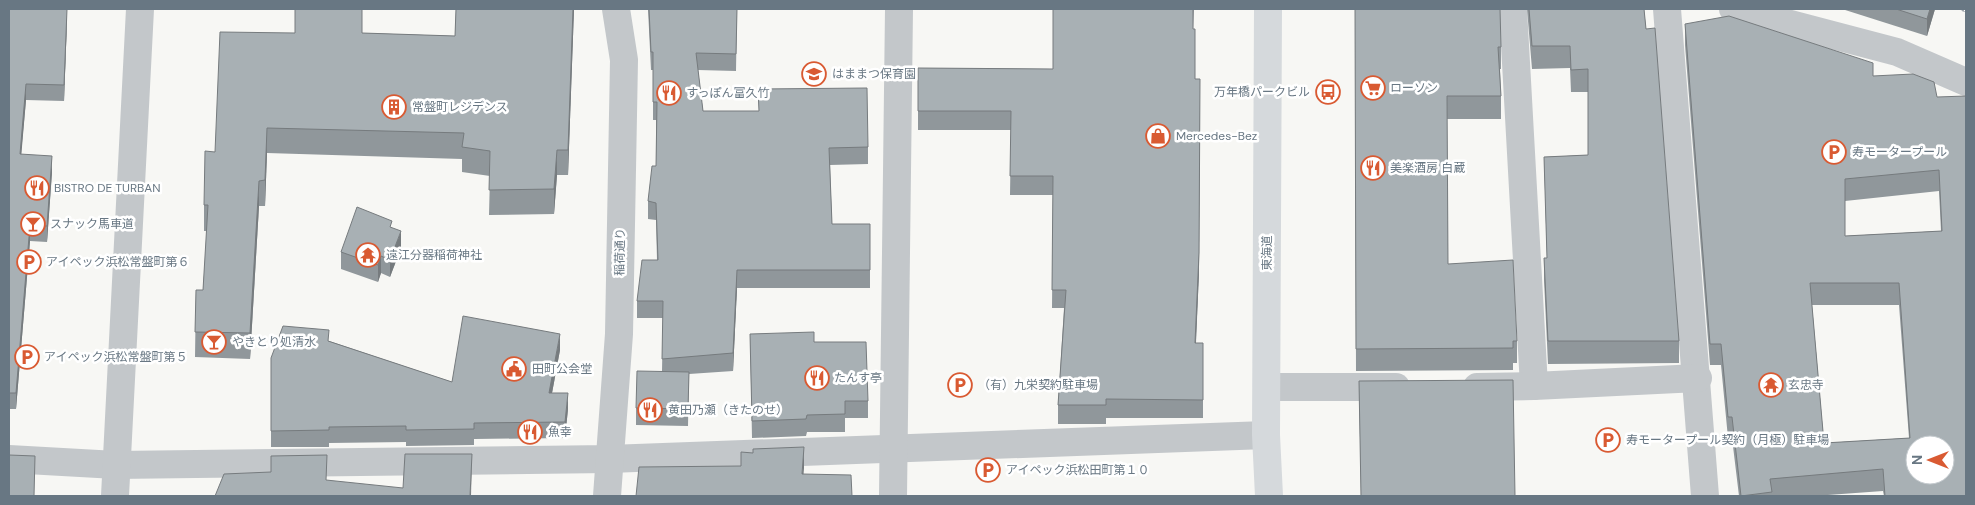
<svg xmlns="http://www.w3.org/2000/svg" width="1975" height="505" viewBox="0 0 1975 505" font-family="'DM Sans','Noto Sans JP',sans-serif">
	<rect width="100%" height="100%" fill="#f7f7f4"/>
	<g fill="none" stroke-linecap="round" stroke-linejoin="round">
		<!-- minor -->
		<g stroke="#c3c7ca" stroke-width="28">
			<path d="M1513 9 1534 386"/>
			<path d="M1667 9 1705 496"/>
			<path d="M1733 9 1897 52 1966 82"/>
			<path d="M1267 387H1396"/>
			<path d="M1477 387 1534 386 1698 378"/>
			<path d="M9 459 116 465 609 459 1266 435"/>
			<path d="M115 496 140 9"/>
			<path d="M607 496 619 334 624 60 616 9"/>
			<path d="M893 496 899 9"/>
		</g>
		<!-- highway -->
		<path stroke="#d5d9dc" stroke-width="28" d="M1268 9 1266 435 1269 496"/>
		<!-- rail casing -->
		<g stroke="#a2a8ad" stroke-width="5.5">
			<path id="rail" d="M1964 9H1966"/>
		</g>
		<!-- rail -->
		<use href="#rail" stroke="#fff" stroke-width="4" stroke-dasharray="11" stroke-linecap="butt"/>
	</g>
	<!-- wall -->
	<g fill="#90979b" fill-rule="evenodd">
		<path d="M9 9 67 20 64 101 26 100 21 154 52 172 47 242 30 241 16 409H9Z"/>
		<path d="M456 9H574L568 175H557L554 214 489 215 490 176 462 172V159L267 153 265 206H259L250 359 195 357 196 290H203L207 231H204V205L215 152 295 33H362L455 36Z"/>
		<path d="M648 9H737L736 71 698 70 703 111H759L758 89 868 147V164L830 165 832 224H870V288H737L733 371 689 374 688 426 636 425V408L662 371 663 318H637V301L657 260 656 220 648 219V201L656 166V120H653V70H651Z"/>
		<path d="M1194 9 1193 29 1199 272 1196 343H1203V418H1106V424H1058V405L1064 308H1052L1053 195H1010L1011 130H918V68L1053 69Z"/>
		<path d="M1355 9 1501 47V69H1500L1501 96V119H1447L1448 264 1517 341V363H1513V370L1356 371Z"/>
		<path d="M1527 9H1644L1679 341V363L1548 364 1544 280V258H1547L1544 157 1588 155V92H1571L1570 68 1532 69Z"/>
		<path d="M1842 9H1935L1927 36Z"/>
		<path d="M1685 24 1873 76 1934 82 1966 496H1884L1883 491 1814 496H1739L1732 438H1728L1721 365H1710L1685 45ZM1939 191 1941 231 1845 236V201ZM1812 305H1899L1909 438 1824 443Z"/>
		<path d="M392 228 401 248 390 277 381 273 378 282 341 269V252Z"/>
		<path d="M750 334 814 342 868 401V418H845V432H807L806 436 752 438Z"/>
		<path d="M329 341 452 382 560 350 552 393 568 409 565 438 474 439V445L406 446V442L329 443V447H271V358Z"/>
		<path d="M1359 381 1515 496H1361Z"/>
	</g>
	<!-- shaded-wall -->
	<g fill="#767b7e">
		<path d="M67 9V20L64 101V85Z"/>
		<path d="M573 9H574L568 175V150Z"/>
		<path d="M1930 9H1935L1927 36V19Z"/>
		<path d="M1200 79 1199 272 1195 361Z"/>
		<path d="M26 84V100L20 170V154Z"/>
		<path d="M267 128V153L265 206V180Z"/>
		<path d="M557 150V175L554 214V189Z"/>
		<path d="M52 156V172L47 242V226Z"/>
		<path d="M259 181V206L250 359V333Z"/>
		<path d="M30 225V241L16 409V393Z"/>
		<path d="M401 231V248L390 277V260Z"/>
		<path d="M381 256V273L378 282V265Z"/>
		<path d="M737 270V288L733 371V353Z"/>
		<path d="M560 334V350L549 409V393Z"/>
		<path d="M568 393V409L565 438V422Z"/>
		<path d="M804 447V468L802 495V474Z"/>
		<path d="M472 454 471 496H470Z"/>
	</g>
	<!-- building -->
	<g fill="#a8b0b4" stroke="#767b7e" fill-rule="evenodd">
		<path d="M9 9H67L64 85 26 84 20 154 52 156 47 226 30 225 16 393H9Z"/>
		<path d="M295 9H362V33L455 36 456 9H573L568 150H557L554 189 489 190 490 151 462 147 464 133 267 128 265 180 259 181 250 333 195 332 196 290H203L208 205H204L205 151 215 152 220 32 295 33Z"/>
		<path d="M649 9H737L736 54 696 53 703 111H759L758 89 867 88 868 147 829 148 832 224H870V270H737L733 353 662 359 663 301H637L642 260H658L656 203 648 201 652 166H656L657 102H653V52H651Z"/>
		<path d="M1053 9H1193V29H1195V79H1200L1199 253 1195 343H1203V400L1106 399V405H1058L1066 290H1052L1053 176H1010L1011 111H918V68L1053 69Z"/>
		<path d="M1355 9H1500L1501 47H1498L1501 96H1447L1448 264 1513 260 1517 341H1513V348L1356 349Z"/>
		<path d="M1529 9H1644L1646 29 1655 28 1679 341H1548L1544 258H1547L1544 157 1588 155V69L1571 70 1570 46H1532Z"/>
		<path d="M1896 9H1930L1927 19Z"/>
		<path d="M1729 16 1873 63V76L1913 74 1934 82 1937 97 1966 96V496H1885L1883 469 1770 479 1772 492 1741 496 1732 417H1728L1721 344H1710L1685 24ZM1939 170 1942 231 1845 236V179ZM1810 283H1899L1910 438 1824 443ZM1915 445H1945V475H1915Z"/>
		<path d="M357 207 392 221 390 227 401 231 390 260 381 256 378 265 341 252Z"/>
		<path d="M463 316 560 334 549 393H568L565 422 474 423V429L406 430V426L329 427V430L271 431V358L283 326 329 330 328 341 452 382Z"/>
		<path d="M814 332V342H866L868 401H845V414L807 415 806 419 752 421 750 334Z"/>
		<path d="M637 371 689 372 688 409 636 408Z"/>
		<path d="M1513 380 1515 496H1361L1359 381Z"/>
		<path d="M804 447 802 474 851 475 852 496H636L639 467 741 466V452L753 453V449Z"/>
		<path d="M405 454H472L470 496H215L224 474 271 472V456L327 455 326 480 403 488Z"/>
		<path d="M9 455 35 456 34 496H9Z"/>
	</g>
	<!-- icons -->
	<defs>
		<g id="school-ring" transform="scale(1.25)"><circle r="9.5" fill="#fff" stroke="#d95a32" stroke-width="1.5"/><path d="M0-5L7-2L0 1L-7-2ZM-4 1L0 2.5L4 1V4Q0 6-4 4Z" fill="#d95a32"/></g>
		<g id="supermarket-ring" transform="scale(1.25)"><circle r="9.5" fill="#fff" stroke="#d95a32" stroke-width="1.5"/><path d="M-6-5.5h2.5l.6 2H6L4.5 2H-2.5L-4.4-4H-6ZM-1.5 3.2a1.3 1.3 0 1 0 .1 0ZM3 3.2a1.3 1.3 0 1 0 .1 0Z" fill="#d95a32"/></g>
		<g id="bus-ring" transform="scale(1.25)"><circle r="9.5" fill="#fff" stroke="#d95a32" stroke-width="1.5"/><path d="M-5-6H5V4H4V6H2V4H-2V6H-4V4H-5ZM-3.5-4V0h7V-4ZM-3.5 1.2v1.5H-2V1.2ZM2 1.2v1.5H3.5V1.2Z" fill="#d95a32"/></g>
		<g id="restaurant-ring" transform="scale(1.25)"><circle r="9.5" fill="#fff" stroke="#d95a32" stroke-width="1.5"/><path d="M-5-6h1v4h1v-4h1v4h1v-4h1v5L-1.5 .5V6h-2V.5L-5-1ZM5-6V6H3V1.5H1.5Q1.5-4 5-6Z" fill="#d95a32"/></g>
		<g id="building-ring" transform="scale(1.25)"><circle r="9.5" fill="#fff" stroke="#d95a32" stroke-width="1.5"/><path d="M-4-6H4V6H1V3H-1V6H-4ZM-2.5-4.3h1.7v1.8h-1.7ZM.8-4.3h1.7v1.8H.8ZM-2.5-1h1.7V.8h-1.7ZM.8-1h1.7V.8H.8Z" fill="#d95a32"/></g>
		<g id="shop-ring" transform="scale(1.25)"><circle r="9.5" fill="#fff" stroke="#d95a32" stroke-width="1.5"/><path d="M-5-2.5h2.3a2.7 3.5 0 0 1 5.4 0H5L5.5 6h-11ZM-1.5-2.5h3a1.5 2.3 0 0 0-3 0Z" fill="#d95a32"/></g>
		<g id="parking-ring" transform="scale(1.25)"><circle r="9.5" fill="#fff" stroke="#d95a32" stroke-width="1.5"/><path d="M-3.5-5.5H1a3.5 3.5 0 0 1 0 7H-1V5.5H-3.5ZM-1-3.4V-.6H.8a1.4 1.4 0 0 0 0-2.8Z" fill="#d95a32"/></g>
		<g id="bar-ring" transform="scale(1.25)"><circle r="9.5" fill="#fff" stroke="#d95a32" stroke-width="1.5"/><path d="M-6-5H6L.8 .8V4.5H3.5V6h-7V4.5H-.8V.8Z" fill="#d95a32"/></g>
		<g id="temple-ring" transform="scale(1.25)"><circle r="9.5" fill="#fff" stroke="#d95a32" stroke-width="1.5"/><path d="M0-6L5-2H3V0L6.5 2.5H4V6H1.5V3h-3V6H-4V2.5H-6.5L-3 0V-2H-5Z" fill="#d95a32"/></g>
		<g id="civic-ring" transform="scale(1.25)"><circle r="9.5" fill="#fff" stroke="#d95a32" stroke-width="1.5"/><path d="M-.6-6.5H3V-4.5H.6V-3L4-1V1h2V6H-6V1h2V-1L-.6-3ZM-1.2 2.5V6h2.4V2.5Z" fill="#d95a32"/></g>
	</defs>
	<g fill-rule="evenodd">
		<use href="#school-ring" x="814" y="74"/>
		<use href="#supermarket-ring" x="1373" y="88"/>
		<use href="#bus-ring" x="1328" y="92"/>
		<use href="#restaurant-ring" x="669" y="93"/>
		<use href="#building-ring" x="394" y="107"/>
		<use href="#shop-ring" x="1158" y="136"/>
		<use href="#parking-ring" x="1834" y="152"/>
		<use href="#restaurant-ring" x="1373" y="168"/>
		<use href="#restaurant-ring" x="37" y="188"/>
		<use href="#bar-ring" x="33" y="224"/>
		<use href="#temple-ring" x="368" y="255"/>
		<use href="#parking-ring" x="29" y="262"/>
		<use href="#bar-ring" x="214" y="342"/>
		<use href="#parking-ring" x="27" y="357"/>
		<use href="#civic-ring" x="514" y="369"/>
		<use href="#restaurant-ring" x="817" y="378"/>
		<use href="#parking-ring" x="960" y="385"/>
		<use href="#temple-ring" x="1771" y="385"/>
		<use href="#restaurant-ring" x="650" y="410"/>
		<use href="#restaurant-ring" x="530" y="432"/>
		<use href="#parking-ring" x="1608" y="440"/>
		<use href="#parking-ring" x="988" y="470"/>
	</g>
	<g text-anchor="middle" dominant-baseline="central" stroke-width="5" stroke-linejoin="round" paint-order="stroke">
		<!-- poi labels -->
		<g font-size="12" fill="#687783" stroke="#fff" text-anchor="start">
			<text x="832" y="74">はままつ保育園</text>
			<text x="1390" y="88">ローソン</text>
			<text x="1310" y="92" text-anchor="end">万年橋パークビル</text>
			<text x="686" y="93">すっぽん富久竹</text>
			<text x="412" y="107">常盤町レジデンス</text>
			<text x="1176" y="136">Mercedes-Bez</text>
			<text x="1852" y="152">寿モータープール</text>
			<text x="1390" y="168">美楽酒房 白蔵</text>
			<text x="54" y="188">BISTRO DE TURBAN</text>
			<text x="50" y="224">スナック馬車道</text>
			<text x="386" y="255">遠江分器稲荷神社</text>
			<text x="46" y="262">アイペック浜松常盤町第６</text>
			<text x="232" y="342">やきとり処清水</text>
			<text x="44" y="357">アイペック浜松常盤町第５</text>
			<text x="532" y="369">田町公会堂</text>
			<text x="834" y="378">たんす亭</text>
			<text x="978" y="385">（有）九栄契約駐車場</text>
			<text x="1788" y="385">玄忠寺</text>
			<text x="668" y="410">黄田乃瀬（きたのせ）</text>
			<text x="548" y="432">魚幸</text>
			<text x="1626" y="440">寿モータープール契約（月極）駐車場</text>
			<text x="1006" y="470">アイペック浜松田町第１０</text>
		</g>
		<!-- street labels -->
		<g font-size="12" fill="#687783" stroke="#fff">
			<text transform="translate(620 252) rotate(-89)">稲荷通り</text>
			<text transform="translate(1267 253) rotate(-90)">東海道</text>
		</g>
	</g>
	<!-- border -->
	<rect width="1975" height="505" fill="none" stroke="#687783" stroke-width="20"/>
	<!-- north arrow -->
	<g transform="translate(1930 460) rotate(270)"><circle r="24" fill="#ffffff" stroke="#c3c9cd"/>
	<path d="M0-4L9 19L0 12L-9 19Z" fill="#d95a32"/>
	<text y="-8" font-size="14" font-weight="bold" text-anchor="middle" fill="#687783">N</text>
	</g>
</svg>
